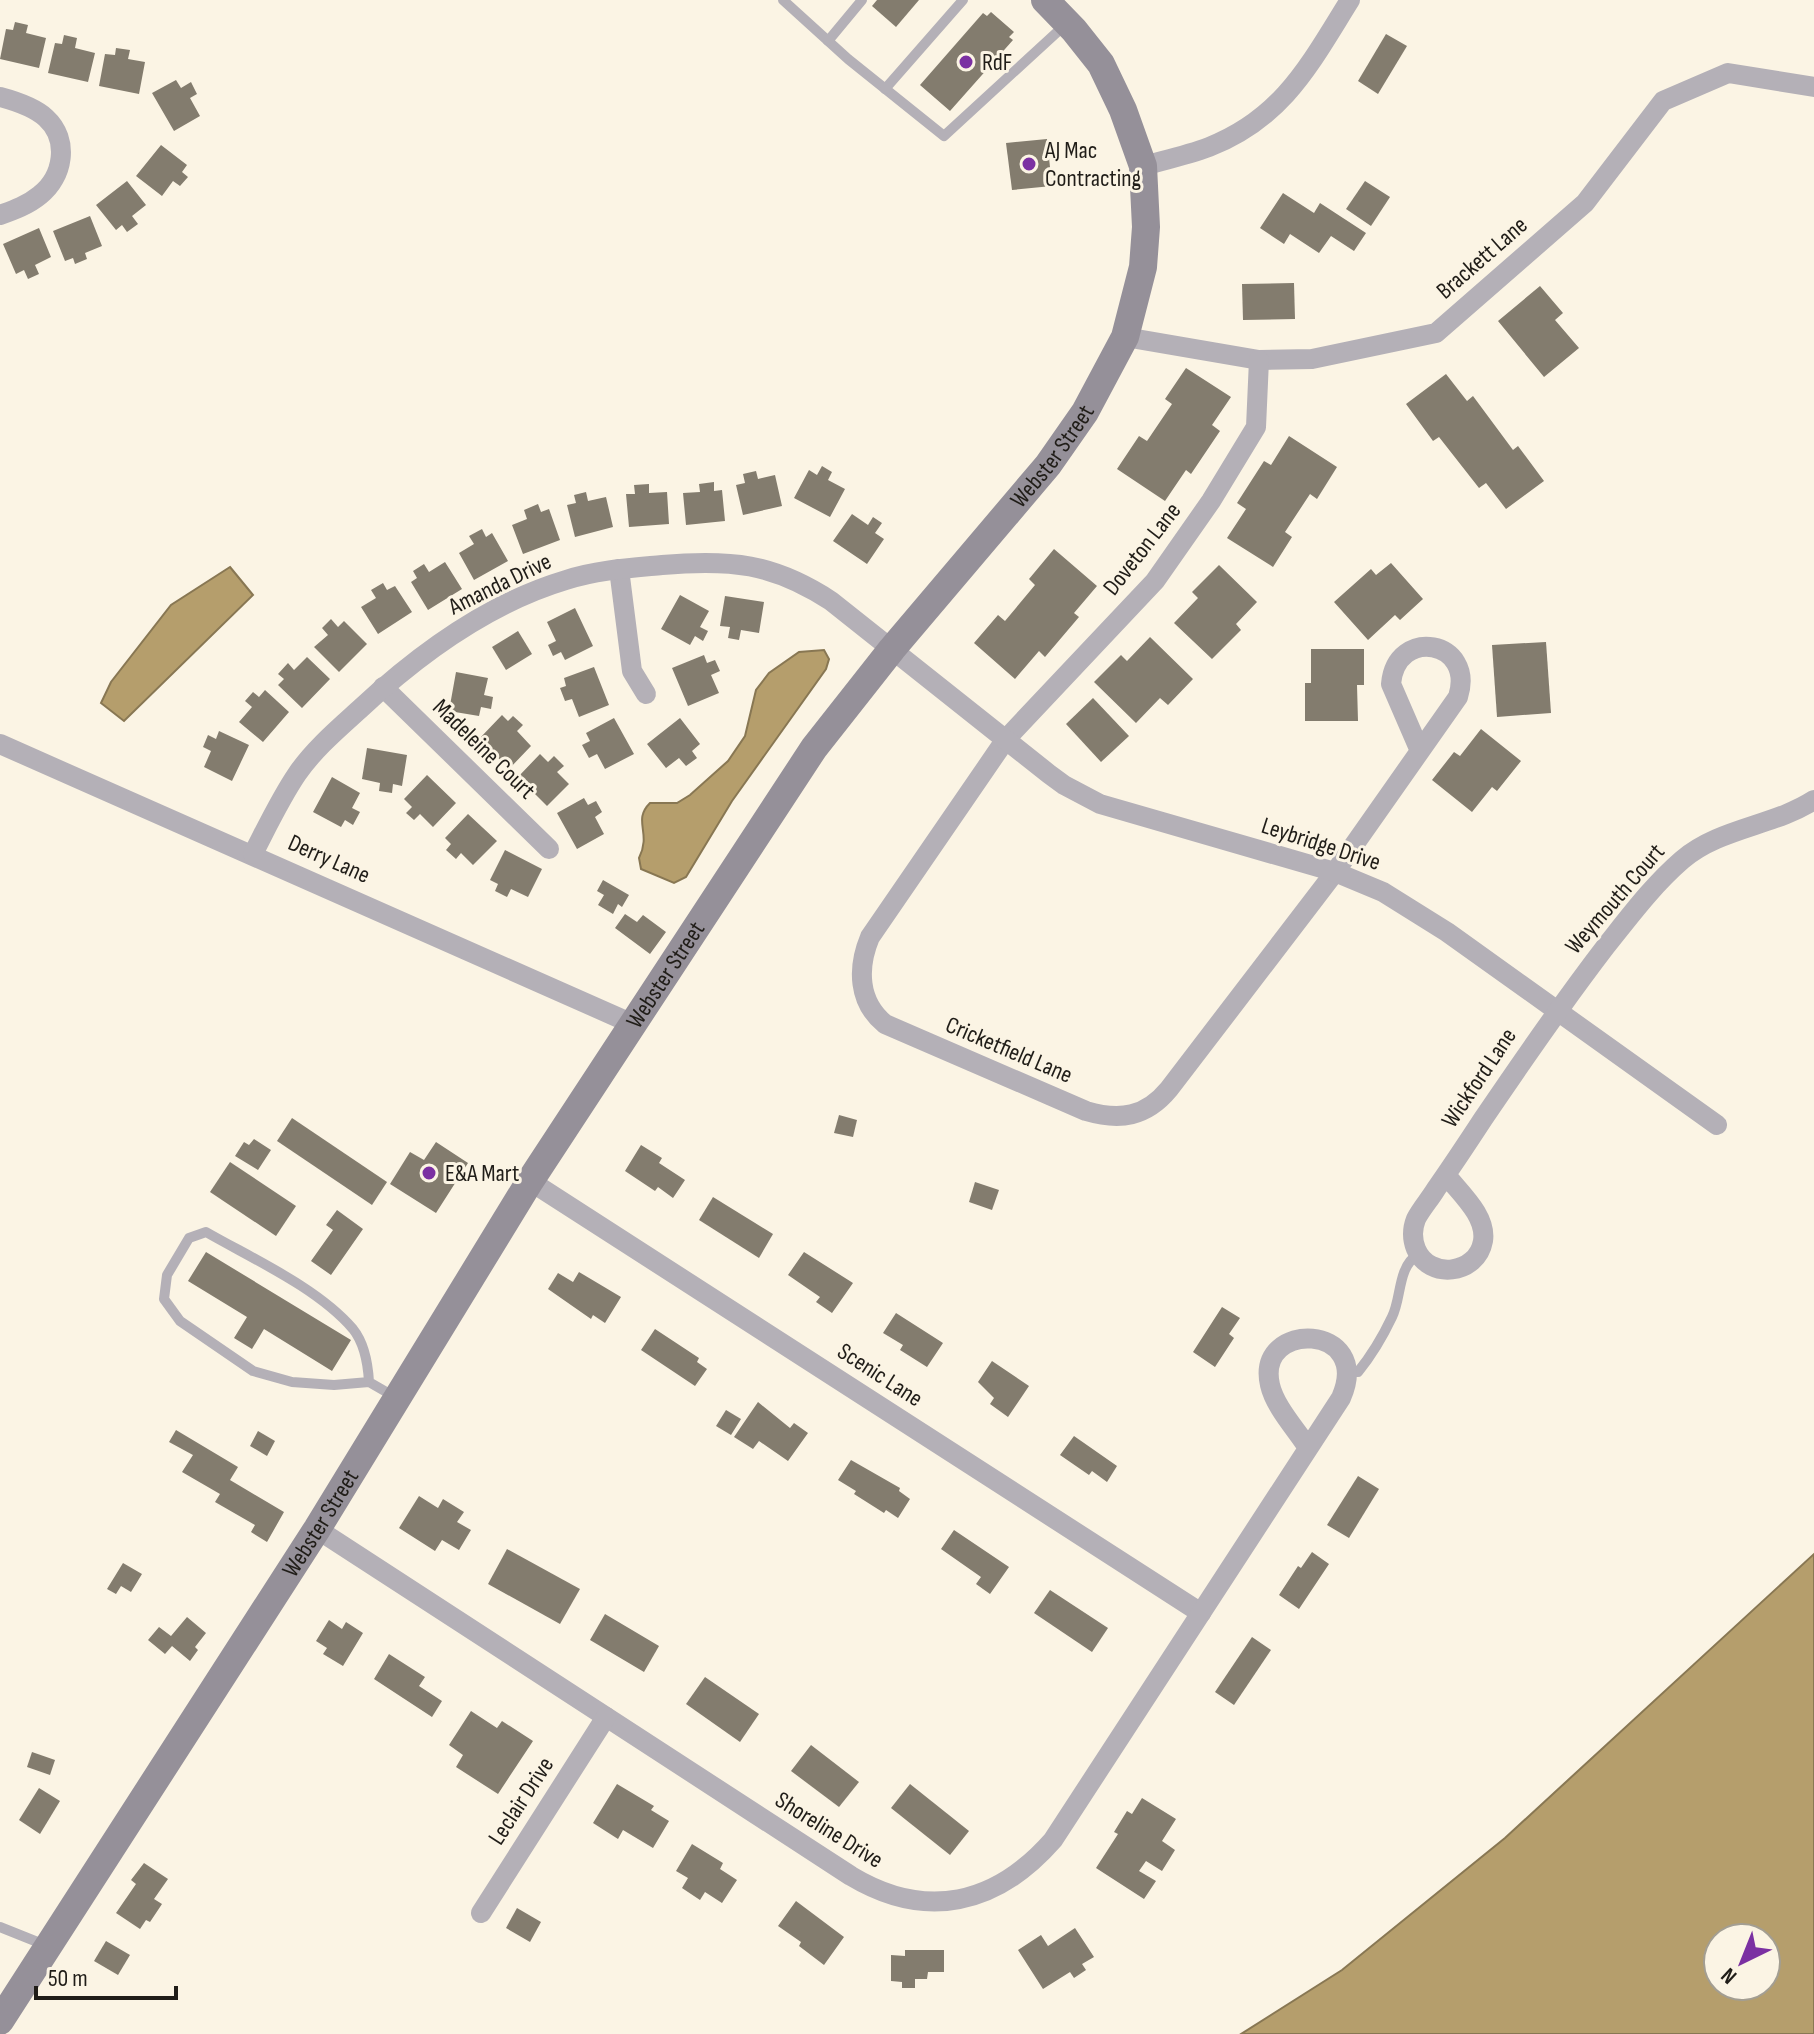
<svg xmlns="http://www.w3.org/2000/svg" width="1814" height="2034" viewBox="0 0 1814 2034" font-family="'Sofia Sans Condensed',sans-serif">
	<rect width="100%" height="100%" fill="#fbf4e4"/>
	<!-- water -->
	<g fill="#b59e6c" stroke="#887753" stroke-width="2" fill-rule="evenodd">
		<path d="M230 567 253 595 124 721 101 703 111 682 171 605Z"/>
		<path d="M824 650 829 659 826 669 732 801 686 877 674 883 641 869 639 858C652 832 632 821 650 803H677L690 795 728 761 745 736 756 690 769 673 799 652Z"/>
		<path d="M1814 1554V2034H1241L1342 1970 1505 1838ZM1718 1938H1766V1986H1718Z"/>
	</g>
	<!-- building -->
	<g fill="#837c6e">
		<path d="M877 0H919L896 27 872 6Z"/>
		<path d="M991 12 1014 32 1009 37 1013 40 950 111 920 85 983 13 987 16Z"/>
		<path d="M15 22 28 25 26 33 46 38 39 68 0 59 6 29 13 30Z"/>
		<path d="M1386 34 1407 46 1378 94 1358 81Z"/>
		<path d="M64 35 77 38 75 48 95 53 88 82 48 73 55 43 62 44Z"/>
		<path d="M116 48 130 50 128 59 145 62 139 94 99 86 105 54 115 55Z"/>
		<path d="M176 80 181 88 191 82 197 94 190 98 200 116 174 131 152 93Z"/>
		<path d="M1047 139 1052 186 1012 190 1006 143Z"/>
		<path d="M161 145 187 165 182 172 188 177 180 186 173 181 162 196 136 176Z"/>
		<path d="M127 181 146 205 132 216 138 224 127 232 122 225 116 230 96 205Z"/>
		<path d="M1365 181 1390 197 1371 226 1346 209Z"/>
		<path d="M1283 193 1314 213 1320 203 1366 233 1354 251 1331 236 1319 253 1290 234 1284 244 1260 228Z"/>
		<path d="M90 216 102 246 85 253 87 259 75 264 73 258 65 261 53 231Z"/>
		<path d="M39 228 51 257 35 265 39 274 28 279 24 270 16 274 3 244Z"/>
		<path d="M1294 283 1295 319 1243 320 1242 284Z"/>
		<path d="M1540 286 1563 313 1555 320 1579 348 1544 377 1498 321Z"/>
		<path d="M1186 368 1231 397 1212 425 1220 431 1191 474 1186 470 1165 501 1117 469 1139 436 1147 441 1172 404 1165 399Z"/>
		<path d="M1446 374 1467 401 1473 396 1513 450 1518 446 1544 481 1506 509 1486 483 1479 488 1439 437 1433 441 1406 404Z"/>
		<path d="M1289 436 1337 467 1317 499 1310 494 1285 532 1292 537 1273 567 1227 538 1246 509 1237 503 1264 461 1271 465Z"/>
		<path d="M822 466 832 472 828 480 845 489 830 517 794 498 809 470 817 475Z"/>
		<path d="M756 471 758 479 775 475 782 506 743 515 736 485 745 483 743 474Z"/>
		<path d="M714 482V491L722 490 725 521 686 525 683 493 700 492 699 484Z"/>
		<path d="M649 484V493L667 492 669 524 629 527 626 494H635L634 485Z"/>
		<path d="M586 492 588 501 606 497 613 527 575 537 567 505 576 503 574 495Z"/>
		<path d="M538 504 541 512 549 509 560 540 523 554 512 525 527 519 524 510Z"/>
		<path d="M852 514 868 525 873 517 882 523 875 533 884 539 867 564 833 541Z"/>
		<path d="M482 529 486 537 492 533 508 561 474 580 459 553 474 544 469 536Z"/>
		<path d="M1054 549 1097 586 1074 613 1079 617 1045 657 1039 651 1015 679 974 643 998 615 1005 621 1035 585 1029 579Z"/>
		<path d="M445 562 462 589 428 610 411 582 417 578 413 571 424 564 429 572Z"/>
		<path d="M1391 563 1423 599 1400 620 1395 615 1368 640 1334 602 1371 569 1376 575Z"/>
		<path d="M1219 565 1257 602 1236 624 1241 630 1212 659 1174 623 1198 598 1192 592Z"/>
		<path d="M383 583 387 590 395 586 412 612 378 634 361 607 376 598 371 590Z"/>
		<path d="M680 595 709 611 700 627 708 631 703 641 695 636 690 645 661 629Z"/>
		<path d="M725 596 764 602 759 633 741 630 739 640 728 638 730 627 720 626Z"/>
		<path d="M575 608 593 646 565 660 561 652 553 656 548 645 556 641 547 622Z"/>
		<path d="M331 619 338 627 344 621 367 644 339 672 314 647 328 635 322 628Z"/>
		<path d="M518 631 532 654 506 670 492 647Z"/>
		<path d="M1150 637 1193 679 1168 705 1160 698 1136 723 1094 682 1121 655 1127 661Z"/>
		<path d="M1546 642 1551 713 1497 717 1492 645Z"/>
		<path d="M1311 649H1364V685H1357L1358 721H1305V683H1311Z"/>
		<path d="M704 655 707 663 715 660 720 671 711 675 719 693 688 706 672 668Z"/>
		<path d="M307 657 330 679 302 708 278 685 284 679 278 674 288 663 294 670Z"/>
		<path d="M594 667 609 705 579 717 572 699 565 701 560 688 566 686 564 678Z"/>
		<path d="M456 672 488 678 484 695 493 697 491 709 481 707 479 716 449 711Z"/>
		<path d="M265 690 289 712 263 742 239 722 252 707 245 701 253 692 259 697Z"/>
		<path d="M1093 698 1129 736 1101 762 1066 724Z"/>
		<path d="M502 715 508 721 513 716 523 725 517 731 531 746 509 769 479 739Z"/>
		<path d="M614 718 634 754 605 769 597 754 589 758 582 745 590 741 586 733Z"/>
		<path d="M680 718 700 744 692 751 697 758 686 766 679 758 666 768 647 744Z"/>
		<path d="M1481 729 1521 761 1497 791 1492 787 1472 812 1432 780 1454 752 1460 756Z"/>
		<path d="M219 731 249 745 232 781 204 767 211 751 203 747 208 735 216 739Z"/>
		<path d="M367 748 407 755 402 786 393 784 392 793 379 791 380 783 362 779Z"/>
		<path d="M540 754 548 762 554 756 564 766 557 772 569 784 547 806 518 777Z"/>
		<path d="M427 775 456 803 433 827 420 814 414 820 406 813 412 807 404 799Z"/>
		<path d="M332 777 360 793 352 808 360 812 353 825 345 820 341 827 313 812Z"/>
		<path d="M584 798 588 805 596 801 602 812 595 817 604 834 577 849 557 813Z"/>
		<path d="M468 814 497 841 473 865 461 853 456 859 446 850 451 844 445 838Z"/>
		<path d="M505 850 542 869 528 897 511 889 507 897 495 891 498 884 490 880Z"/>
		<path d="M603 880 629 895 622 907 618 904 613 914 598 905 604 895 597 891Z"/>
		<path d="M625 914 637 922 643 915 666 932 650 954 615 928Z"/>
		<path d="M839 1115 857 1120 853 1137 834 1133Z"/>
		<path d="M292 1118 387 1182 372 1205 277 1141Z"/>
		<path d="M254 1139 271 1150 258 1170 235 1156 244 1142 249 1145Z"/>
		<path d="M436 1142 468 1163 436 1213 390 1184 410 1152 424 1160Z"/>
		<path d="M641 1145 662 1158 659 1163 685 1180 673 1198 658 1187 655 1191 625 1171Z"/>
		<path d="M230 1162 296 1206 276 1236 210 1192Z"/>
		<path d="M975 1182 999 1190 992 1210 969 1202Z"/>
		<path d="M713 1197 773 1234 759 1258 699 1220Z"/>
		<path d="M337 1210 363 1229 331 1275 311 1261 333 1230 326 1225Z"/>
		<path d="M206 1252 351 1340 332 1371 264 1329 252 1349 234 1338 247 1317 188 1281Z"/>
		<path d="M804 1252 853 1283 832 1313 816 1302 820 1297 788 1275Z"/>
		<path d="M579 1272 621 1297 605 1323 593 1315 591 1319 548 1289 558 1273 573 1282Z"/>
		<path d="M1222 1307 1240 1318 1229 1334 1234 1338 1215 1367 1193 1352Z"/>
		<path d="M896 1313 943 1343 927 1367 900 1350 903 1345 883 1333Z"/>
		<path d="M655 1329 699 1358 697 1362 707 1369 695 1386 641 1350Z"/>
		<path d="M992 1361 1029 1386 1008 1417 990 1404 994 1398 978 1382Z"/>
		<path d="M758 1402 790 1428 794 1423 808 1433 788 1461 759 1441 753 1449 734 1437Z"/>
		<path d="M726 1410 741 1419 731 1435 716 1426Z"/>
		<path d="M176 1430 238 1467 230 1480 284 1512 267 1542 251 1532 255 1525 215 1502 220 1494 182 1472 193 1455 169 1442Z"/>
		<path d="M258 1431 275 1441 267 1456 250 1446Z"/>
		<path d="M1074 1436 1117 1466 1107 1482 1092 1471 1089 1475 1060 1455Z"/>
		<path d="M851 1460 900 1488 899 1491 910 1499 898 1518 886 1510 884 1513 854 1494 856 1491 838 1480Z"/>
		<path d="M1358 1476 1379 1489 1349 1538 1327 1525Z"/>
		<path d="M419 1496 438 1508 443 1499 464 1512 457 1522 471 1530 459 1550 442 1540 435 1551 399 1528Z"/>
		<path d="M954 1530 1009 1567 990 1594 976 1584 981 1577 941 1549Z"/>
		<path d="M507 1549 580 1589 560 1624 488 1584Z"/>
		<path d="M1312 1552 1329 1564 1299 1609 1279 1595 1298 1566 1301 1568Z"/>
		<path d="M123 1563 142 1574 131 1592 121 1586 116 1594 107 1589Z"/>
		<path d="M1050 1590 1108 1628 1092 1652 1034 1613Z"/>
		<path d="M605 1614 659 1646 644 1672 590 1640Z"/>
		<path d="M187 1617 206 1633 195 1647 198 1650 190 1661 172 1646 165 1654 148 1640 159 1627 171 1636Z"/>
		<path d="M329 1620 342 1629 346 1622 363 1633 343 1666 323 1654 327 1648 316 1641Z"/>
		<path d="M1252 1637 1271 1650 1234 1705 1215 1692Z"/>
		<path d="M389 1654 425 1677 419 1686 442 1701 432 1717 374 1679Z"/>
		<path d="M705 1677 759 1714 740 1742 686 1704Z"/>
		<path d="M471 1711 497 1728 502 1721 533 1741 498 1794 456 1767 463 1755 449 1745Z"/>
		<path d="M811 1745 859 1782 839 1807 791 1771Z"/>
		<path d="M32 1752 55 1760 50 1775 27 1767Z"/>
		<path d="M617 1784 654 1806 651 1810 669 1821 653 1848 623 1830 618 1839 593 1823Z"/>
		<path d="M910 1784 969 1831 950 1855 891 1808Z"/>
		<path d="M39 1788 60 1801 40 1834 19 1820Z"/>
		<path d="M1142 1798 1176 1819 1162 1841 1175 1850 1162 1871 1146 1861 1139 1871 1156 1881 1144 1899 1096 1868 1118 1834 1114 1832 1127 1811 1132 1814Z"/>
		<path d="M692 1844 723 1863 720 1869 737 1880 722 1903 705 1892 700 1900 682 1888 688 1878 676 1871Z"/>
		<path d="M144 1863 168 1879 154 1899 162 1904 150 1922 146 1920 140 1929 116 1913 136 1884 131 1880Z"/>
		<path d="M796 1901 844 1937 824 1965 799 1946 801 1942 778 1926Z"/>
		<path d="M517 1908 541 1922 530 1942 506 1928Z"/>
		<path d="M1075 1928 1094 1957 1082 1964 1086 1970 1074 1978 1070 1972 1043 1989 1018 1950 1041 1935 1048 1946Z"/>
		<path d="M106 1941 130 1955 118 1975 94 1961Z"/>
		<path d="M905 1950H944V1972H928L927 1979H915V1988H902V1982L891 1981V1955L905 1956Z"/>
	</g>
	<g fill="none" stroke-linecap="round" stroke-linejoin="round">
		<!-- lane -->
		<g stroke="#b4b0b7" stroke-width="10">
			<path d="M783 0 848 59 944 136 1066 24"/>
			<path d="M828 41 862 0"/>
			<path d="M885 89 963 0"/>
			<path d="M1347 1372H1358C1371 1356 1383 1336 1392 1317 1402 1297 1397 1268 1418 1254"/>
			<path d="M369 1382C368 1364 365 1344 353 1329 318 1288 253 1259 206 1232L189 1238 167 1275 164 1299 180 1321 253 1371 292 1382 334 1385 369 1382 395 1397"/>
			<path d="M0 1927 45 1945"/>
		</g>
		<!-- street -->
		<g stroke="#b4b0b7" stroke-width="20">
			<path d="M0 97C15 101 34 107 46 118 70 140 63 177 40 195 28 205 14 210 0 215"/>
			<path d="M1143 166C1165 160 1188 155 1209 147 1283 118 1310 64 1350 0"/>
			<path d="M1125 337 1259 360 1312 359 1436 333 1585 203 1663 101 1728 73 1814 87"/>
			<path d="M1259 360 1256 427 1211 501 1155 581 1006 739 870 937C857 968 858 1002 885 1024L1086 1111C1120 1121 1146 1117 1169 1089L1335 872 1458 697C1476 640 1396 626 1391 684L1420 751"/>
			<path d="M619 569 632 671 646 694"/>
			<path d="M383 687 549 849"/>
			<path d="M0 744 635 1025"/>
			<path d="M253 854C267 827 280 799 297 774 314 749 339 728 361 708 419 654 489 603 566 580 597 570 630 568 662 565 730 559 773 563 831 601L1049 774 1064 785 1100 804 1335 872 1383 892 1447 932 1717 1125"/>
			<path d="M1446 1175C1460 1193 1487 1216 1483 1241 1477 1275 1429 1280 1416 1249 1412 1239 1412 1229 1416 1219 1421 1209 1430 1199 1436 1189 1452 1166 1468 1142 1483 1119 1523 1060 1563 1002 1606 946 1630 916 1653 885 1682 860 1719 828 1774 826 1814 800"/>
			<path d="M530 1181 1201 1613"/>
			<path d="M317 1529 851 1876C926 1921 996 1905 1053 1840L1341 1398C1374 1323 1255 1319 1270 1385 1275 1407 1296 1429 1308 1448"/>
			<path d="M481 1913 606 1717"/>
		</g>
		<!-- secondary -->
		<path stroke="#959099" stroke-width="28" id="s1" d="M0 2021 317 1529 530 1181 814 748 892 649 1048 465 1085 412 1125 337 1143 267 1146 227 1143 166 1123 110 1101 64 1074 30 1045 0"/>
	</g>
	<!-- markers -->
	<g fill="#7b30a2" stroke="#fbf4e4" stroke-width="3">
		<circle cx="966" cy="62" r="8"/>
		<circle cx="1029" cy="164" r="8"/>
		<circle cx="429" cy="1173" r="8"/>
	</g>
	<g text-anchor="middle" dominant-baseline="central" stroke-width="6" stroke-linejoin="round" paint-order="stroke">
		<!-- poi labels -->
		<g font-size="24" fill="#201d18" stroke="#fbf4e4" text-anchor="start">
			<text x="982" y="62">RdF</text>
			<text x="1045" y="150">AJ Mac<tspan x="1045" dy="28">Contracting</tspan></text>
			<text x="445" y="1173">E&amp;A Mart</text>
		</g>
		<!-- street labels -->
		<g font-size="24" fill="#201d18" stroke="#fbf4e4">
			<text transform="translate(1482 258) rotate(-41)">Brackett Lane</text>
			<text stroke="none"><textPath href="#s1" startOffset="1888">Webster Street</textPath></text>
			<text transform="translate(1142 549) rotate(-52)">Doveton Lane</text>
			<text transform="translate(500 584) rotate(-26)">Amanda Drive</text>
			<text transform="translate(484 749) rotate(44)">Madeleine Court</text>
			<text transform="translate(1321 844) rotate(18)">Leybridge Drive</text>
			<text transform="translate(329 859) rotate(24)">Derry Lane</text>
			<text transform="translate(1615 899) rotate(-49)">Weymouth Court</text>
			<text stroke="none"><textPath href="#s1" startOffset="1240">Webster Street</textPath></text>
			<text transform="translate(1009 1050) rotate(23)">Cricketfield Lane</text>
			<text transform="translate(1479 1078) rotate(-56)">Wickford Lane</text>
			<text transform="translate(880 1375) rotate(33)">Scenic Lane</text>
			<text stroke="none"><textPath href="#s1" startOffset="592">Webster Street</textPath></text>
			<text transform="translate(521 1801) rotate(-57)">Leclair Drive</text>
			<text transform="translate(829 1830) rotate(32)">Shoreline Drive</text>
		</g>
	</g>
	<!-- north arrow -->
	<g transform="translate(1742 1962) rotate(223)"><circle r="38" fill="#fbf4e4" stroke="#a39e92" stroke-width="2"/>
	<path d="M0-6L14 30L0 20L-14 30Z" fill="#7b30a2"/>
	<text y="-12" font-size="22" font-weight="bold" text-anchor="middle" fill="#201d18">N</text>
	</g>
	<!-- scale -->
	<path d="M36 1986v12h140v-12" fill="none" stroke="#201d18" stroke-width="4"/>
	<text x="48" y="1986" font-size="24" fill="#201d18" stroke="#fbf4e4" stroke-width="6" paint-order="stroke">50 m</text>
</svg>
